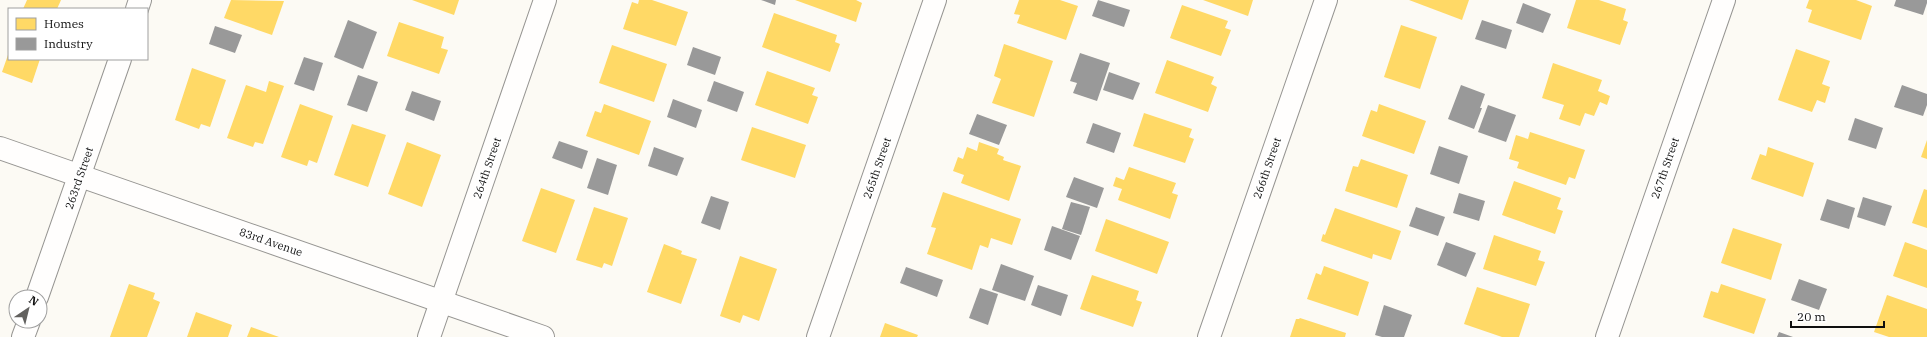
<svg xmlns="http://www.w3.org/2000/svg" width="1927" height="337" viewBox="0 0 1927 337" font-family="'IBM Plex Serif',serif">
	<rect width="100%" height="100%" fill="#fcfaf4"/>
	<!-- homes -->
	<g fill="#ffd966">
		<path d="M27 0H61L57 9H23Z"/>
		<path d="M231 0 284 1 272 35 224 18Z"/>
		<path d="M412 0H459L454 15Z"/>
		<path d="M639 0H652L688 12 676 46 623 29 632 2 638 4Z"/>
		<path d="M795 0H856L862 3 856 22Z"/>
		<path d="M1019 0H1060L1078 6 1066 40 1017 23 1020 15 1014 14Z"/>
		<path d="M1203 0H1253L1248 16Z"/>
		<path d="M1409 0H1469L1462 20Z"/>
		<path d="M1576 0H1599L1626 9 1623 20 1628 22 1620 45 1567 28Z"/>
		<path d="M1809 0H1856L1872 6 1861 40 1808 22 1812 10 1806 8Z"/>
		<path d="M1182 5 1228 21 1225 28 1231 30 1221 56 1170 38Z"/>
		<path d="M774 13 837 35 835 42 840 44 830 72 762 47Z"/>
		<path d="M399 22 444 37 441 48 448 50 439 74 387 56Z"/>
		<path d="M1401 25 1437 37 1420 89 1384 77Z"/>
		<path d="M1004 44 1053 61 1034 117 992 103 1001 79 994 76Z"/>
		<path d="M612 45 667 64 654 102 599 83Z"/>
		<path d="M1796 49 1830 61 1822 84 1830 87 1825 103 1817 100 1812 112 1778 100Z"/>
		<path d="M9 52V59H40L32 83 2 72Z"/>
		<path d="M1167 60 1214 77 1211 84 1217 87 1208 112 1155 93Z"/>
		<path d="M1553 63 1602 80 1598 91 1610 96 1607 105 1600 102 1594 116 1585 113 1580 126 1559 119 1564 105 1542 98Z"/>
		<path d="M192 68 226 80 210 127 201 124 199 129 175 120Z"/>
		<path d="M767 71 815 88 812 95 818 97 808 124 755 105Z"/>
		<path d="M269 81 284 86 263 144 255 142 253 147 227 138 246 85 266 92Z"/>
		<path d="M300 104 333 116 317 163 309 160 307 166 281 157Z"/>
		<path d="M604 104 651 121 639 155 586 136 595 111 601 113Z"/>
		<path d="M1379 104 1426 121 1414 154 1362 136 1371 110 1377 112Z"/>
		<path d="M1144 113 1192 129 1189 137 1194 139 1185 163 1133 146Z"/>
		<path d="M352 124 386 135 368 187 334 175Z"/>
		<path d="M752 127 806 145 795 178 741 160Z"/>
		<path d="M1530 132 1585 150 1575 179 1569 177 1566 185 1517 168 1519 162 1509 159 1516 135 1528 139Z"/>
		<path d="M1927 140V159L1921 157Z"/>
		<path d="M407 142 441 155 422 207 388 194Z"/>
		<path d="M979 142 999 149 997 154 1004 157 1003 160 1021 166 1009 201 961 183 964 175 953 171 958 157 963 159 967 147 977 151Z"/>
		<path d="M1768 147 1814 163 1803 197 1751 179 1760 154 1766 156Z"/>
		<path d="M1361 159 1408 175 1397 208 1345 191 1353 166 1358 167Z"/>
		<path d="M1129 167 1176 183 1172 193 1178 195 1170 219 1118 200 1122 189 1113 186 1116 177 1124 180Z"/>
		<path d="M1514 181 1561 198 1557 209 1563 211 1555 234 1502 215Z"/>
		<path d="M541 188 575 200 556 253 522 241Z"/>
		<path d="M1924 189 1927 190V228L1912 223Z"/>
		<path d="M943 192 1021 219 1012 245 991 238 988 248 980 245 972 270 927 254 936 228 931 227Z"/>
		<path d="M594 207 628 218 612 266 604 263 602 268 576 260Z"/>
		<path d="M1335 208 1401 231 1391 260 1373 254 1372 259 1321 241 1323 234 1325 235Z"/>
		<path d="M1106 219 1169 242 1157 274 1095 251Z"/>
		<path d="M1733 228 1782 244 1771 280 1721 263Z"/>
		<path d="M1494 235 1541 251 1538 260 1545 262 1536 286 1483 269Z"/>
		<path d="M1905 242 1927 250V288L1893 276Z"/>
		<path d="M664 244 682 251 681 254 697 259 681 304 647 292Z"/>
		<path d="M740 256 777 269 759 321 743 315 740 323 720 316Z"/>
		<path d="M1324 266 1369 282 1358 316 1307 299 1316 273 1321 275Z"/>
		<path d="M1092 275 1139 291 1136 300 1142 302 1133 327 1080 309Z"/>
		<path d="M129 284 155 293 153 299 160 302 147 337H110Z"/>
		<path d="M1721 284 1766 299 1754 334 1703 317 1711 291 1718 293Z"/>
		<path d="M1477 287 1530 304 1519 337H1502L1464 324Z"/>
		<path d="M1887 295 1927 309V337H1889L1874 332Z"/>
		<path d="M196 312 232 325 228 337H187Z"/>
		<path d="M1300 318 1346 333 1345 337H1290L1296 319H1299Z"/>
		<path d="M885 323 918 335 917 337H880Z"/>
		<path d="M251 327 279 337H247Z"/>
	</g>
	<!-- industry -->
	<g fill="#999">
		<path d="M761 0H776L775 5Z"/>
		<path d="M1098 0 1130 10 1124 27 1092 16Z"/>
		<path d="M1896 0H1927V3L1923 15 1894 6Z"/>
		<path d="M1523 3 1551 14 1543 33 1516 23Z"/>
		<path d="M348 20 377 32 363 69 334 57Z"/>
		<path d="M1482 20 1512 30 1506 49 1475 39Z"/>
		<path d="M215 26 242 35 235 53 209 44Z"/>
		<path d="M693 47 721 57 715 75 687 65Z"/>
		<path d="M1080 53 1110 63 1097 101 1073 93 1077 83 1070 81Z"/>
		<path d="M304 57 323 63 314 91 294 84Z"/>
		<path d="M1109 72 1140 83 1133 100 1103 90Z"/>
		<path d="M358 75 378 82 367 112 347 105Z"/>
		<path d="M714 81 744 92 737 112 707 101Z"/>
		<path d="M1461 85 1485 94 1480 108H1482L1474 129 1448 119Z"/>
		<path d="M1902 85 1927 94V105L1923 116 1894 107Z"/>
		<path d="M412 91 441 101 434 121 405 110Z"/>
		<path d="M673 99 702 110 696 128 667 117Z"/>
		<path d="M1488 105 1516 115 1506 142 1478 132Z"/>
		<path d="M977 114 1007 125 999 145 969 134Z"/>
		<path d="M1855 118 1883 128 1876 149 1848 140Z"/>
		<path d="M1093 123 1121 133 1114 153 1086 143Z"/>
		<path d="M559 141 588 151 582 169 552 158Z"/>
		<path d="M1439 146 1468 156 1459 184 1430 174Z"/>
		<path d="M654 147 684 158 677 176 648 166Z"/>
		<path d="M597 158 617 165 608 195 587 188Z"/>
		<path d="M1074 177 1104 188 1097 208 1066 197Z"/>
		<path d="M1459 193 1485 201 1479 221 1453 213Z"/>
		<path d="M711 196 729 202 720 230 701 223Z"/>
		<path d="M1863 197 1892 206 1885 226 1857 217Z"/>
		<path d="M1827 199 1855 208 1849 229 1820 220Z"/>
		<path d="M1071 202 1090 207 1081 235 1062 229Z"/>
		<path d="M1416 207 1445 217 1438 236 1409 226Z"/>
		<path d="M1052 226 1080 236 1071 260 1044 250Z"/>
		<path d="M1446 242 1476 253 1466 277 1437 265Z"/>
		<path d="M1001 264 1034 276 1025 301 992 290Z"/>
		<path d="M906 267 943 280 937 297 900 283Z"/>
		<path d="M1799 279 1827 289 1819 310 1791 300Z"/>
		<path d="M1038 285 1068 295 1061 316 1031 305Z"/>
		<path d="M980 288 998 294 988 325 969 318Z"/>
		<path d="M1384 305 1412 315 1404 337H1382L1375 335Z"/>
		<path d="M1779 332 1793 337H1777Z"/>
	</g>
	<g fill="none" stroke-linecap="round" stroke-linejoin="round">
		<!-- minor casing -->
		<g stroke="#969592" stroke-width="24">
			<g id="minor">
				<path d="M137 9 140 0"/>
				<path d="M0 148 543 337"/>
				<path d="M37 297 120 59"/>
				<path d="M23 337 29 321"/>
				<path d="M429 337 545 0"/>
				<path d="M818 337 935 0"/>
				<path d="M1209 337 1326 0"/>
				<path d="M1607 337 1724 0"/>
			</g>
		</g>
		<!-- minor -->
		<use href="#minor" stroke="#fffefd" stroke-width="22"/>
	</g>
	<g text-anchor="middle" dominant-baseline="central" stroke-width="4" stroke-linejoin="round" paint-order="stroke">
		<!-- street labels -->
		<g font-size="11" fill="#0f0f0f" stroke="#fff">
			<text transform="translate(487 168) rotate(-71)">264th Street</text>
			<text transform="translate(877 168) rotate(-71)">265th Street</text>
			<text transform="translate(1267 168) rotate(-71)">266th Street</text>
			<text transform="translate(1665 168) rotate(-71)">267th Street</text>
			<text transform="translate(79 178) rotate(-71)">263rd Street</text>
			<text transform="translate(271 242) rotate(19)">83rd Avenue</text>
		</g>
	</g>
	<!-- legend -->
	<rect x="8" y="8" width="140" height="52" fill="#ffffff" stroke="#9f9f9f"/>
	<rect x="16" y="18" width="20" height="12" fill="#ffd966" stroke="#9f9f9f"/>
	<text x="44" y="28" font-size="12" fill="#0f0f0f">Homes</text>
	<rect x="16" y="38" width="20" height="12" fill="#999999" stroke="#9f9f9f"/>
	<text x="44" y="48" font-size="12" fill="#0f0f0f">Industry</text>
	<!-- north arrow -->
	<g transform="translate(28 309) rotate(35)"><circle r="19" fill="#ffffff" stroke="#9f9f9f"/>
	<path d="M0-3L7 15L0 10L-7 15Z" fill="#62615f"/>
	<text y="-6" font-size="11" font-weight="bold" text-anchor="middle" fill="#0f0f0f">N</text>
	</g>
	<!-- scale -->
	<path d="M1791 321v6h93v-6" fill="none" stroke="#0f0f0f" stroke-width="2"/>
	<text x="1797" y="321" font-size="12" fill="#0f0f0f" stroke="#ffffff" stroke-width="3" paint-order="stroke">20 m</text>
</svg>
